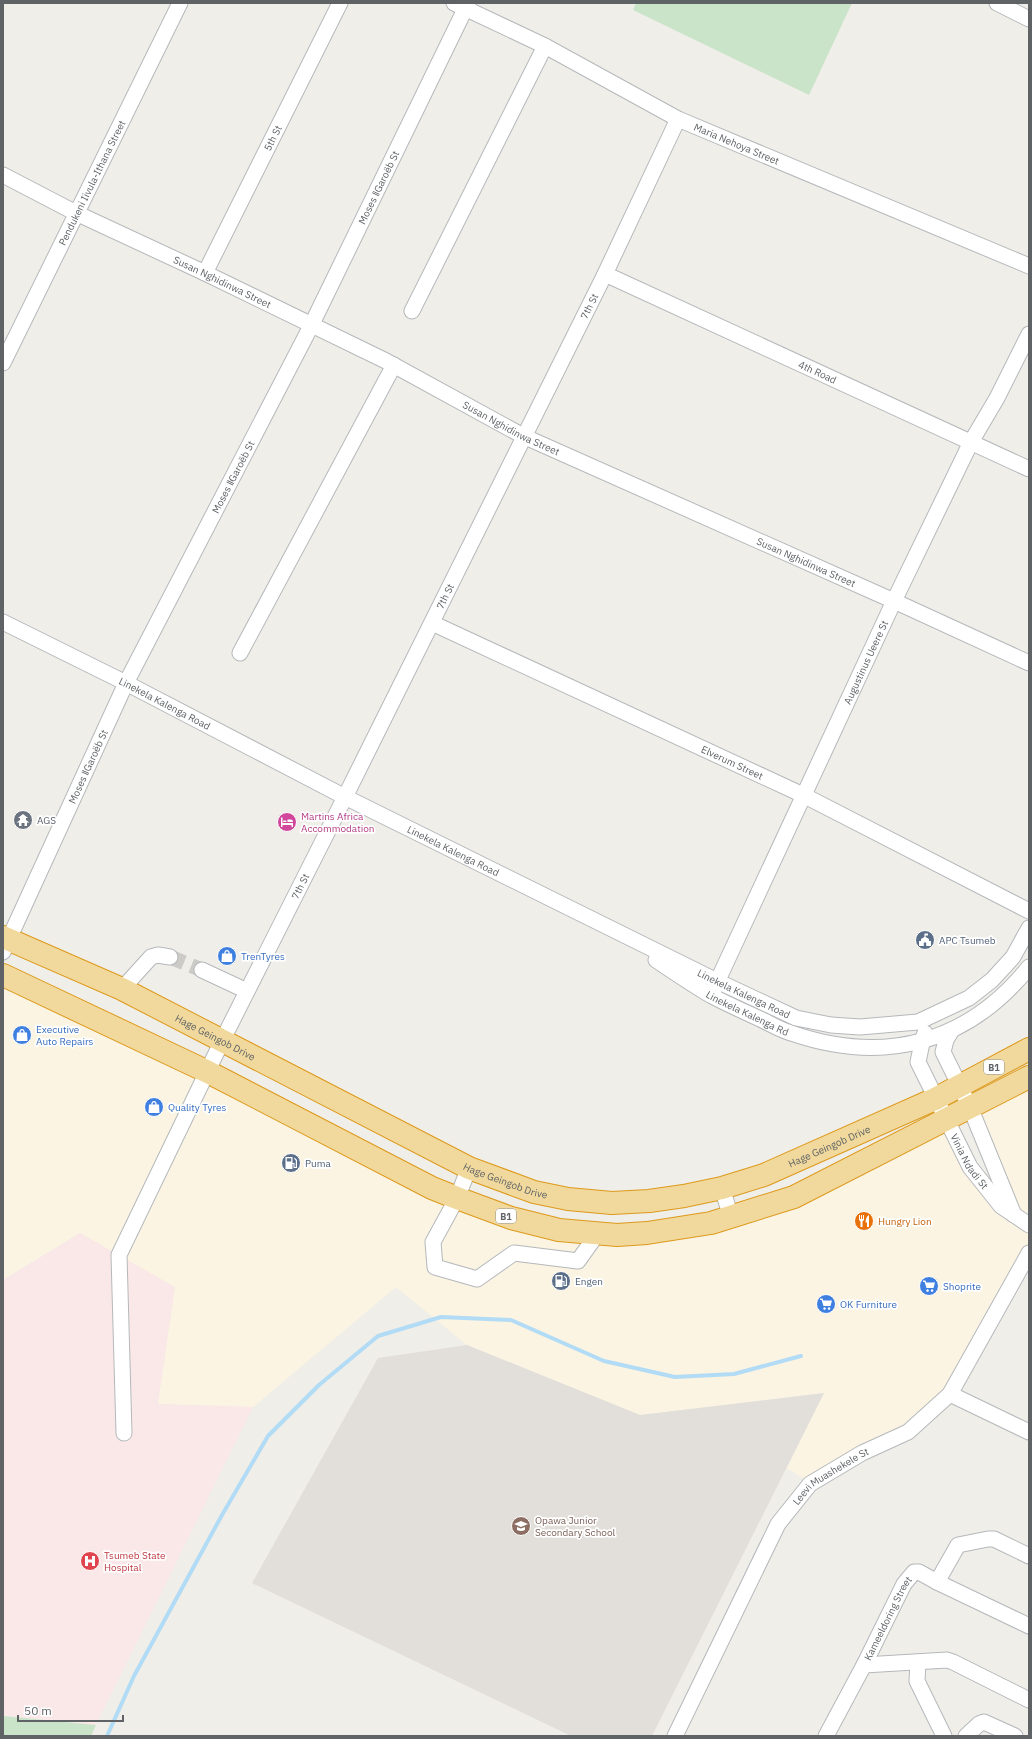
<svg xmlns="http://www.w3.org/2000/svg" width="1032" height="1739" viewBox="0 0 1032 1739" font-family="'IBM Plex Sans',sans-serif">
	<rect width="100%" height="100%" fill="#f0eee8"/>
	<!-- commercial -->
	<path fill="#fbf4e2" d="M3 975 432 1188 559 1230 711 1223 947 1120 970 1167 1014 1215 970 1107 1029 1077V1253L950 1394 908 1432 809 1482 787 1468 824 1393 640 1415 467 1345 396 1287 253 1407 158 1404 80 1233 3 1280Z"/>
	<!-- education -->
	<path fill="#e2dfda" d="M467 1345 640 1415 824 1393 652 1736H571L252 1583 378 1358Z"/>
	<!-- medical -->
	<path fill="#f9e8e7" d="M80 1233 175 1287 158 1404 253 1407 96 1725 3 1716V1280Z"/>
	<!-- green -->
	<g fill="#c9e4c8">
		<path d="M636 3H852L809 95 633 10Z"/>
		<path d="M3 1716 96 1725 91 1736H3Z"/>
	</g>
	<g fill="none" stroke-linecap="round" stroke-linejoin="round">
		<!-- stream -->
		<path stroke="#b2dbf6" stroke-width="4" d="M107 1736 134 1676 222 1515 268 1436 319 1385 378 1336 441 1317 511 1320 604 1361 675 1377 734 1374 801 1356"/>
		<!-- minor-tunnel -->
		<path stroke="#cccbc8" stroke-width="15" stroke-dasharray="15 8" stroke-linecap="butt" d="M170 957 202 970"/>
		<!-- minor casing -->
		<g stroke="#b5b8bb" stroke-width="17">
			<g id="minor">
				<path id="s1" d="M454 3 545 46 678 119 1029 266"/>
				<path d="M997 3 1029 19"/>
				<path id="s2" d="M3 175 76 213 205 273 386 361 523 436 894 601 1029 663"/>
				<path id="s3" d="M205 273 340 3"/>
				<path id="s4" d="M605 274 1029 469"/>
				<path d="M412 311 545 46"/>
				<path id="s5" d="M3 363 180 3"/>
				<path id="s6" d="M3 622 126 683 345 797 717 981 796 1018 831 1025 860 1027 918 1022 969 998 992 980 1013 957 1029 928"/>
				<path id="s7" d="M432 623 803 795 1029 911"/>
				<path d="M240 653 394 365"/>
				<path id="s8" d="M3 952 126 683 311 326 468 3"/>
				<path id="s9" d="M656 960C674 972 693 985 712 996 727 1004 743 1011 758 1018 769 1023 780 1030 791 1033 884 1065 967 1044 1029 967"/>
				<path d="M202 970 247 991"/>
				<path d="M122 989 151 957 158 955 170 957"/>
				<path id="s10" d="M711 995 894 601 971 442 997 398 1029 334"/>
				<path d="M952 1030 946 1040 943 1052 970 1107 1014 1215"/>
				<path id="s11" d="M925 1033 923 1038 918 1062 970 1167 1001 1206 1029 1225"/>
				<path d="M469 1168 457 1198 433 1242 435 1267 477 1279 514 1253 578 1261 598 1233"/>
				<path d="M722 1188 731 1217"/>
				<path d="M950 1394 1029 1432"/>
				<path id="s12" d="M124 1433 119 1255 222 1041 345 797 605 274 678 119"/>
				<path d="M937 1582 958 1545 988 1539H994L1029 1556"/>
				<path d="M918 1662 917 1681 944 1736"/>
				<path d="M864 1665 947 1660 953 1662 1029 1700"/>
				<path id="s13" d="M675 1736 778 1524 810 1484 862 1453 908 1432 950 1394 1029 1253"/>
				<path id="s14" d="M826 1736 864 1665 904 1584 914 1572H919L937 1582 1029 1626"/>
				<path d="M966 1736 979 1724 984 1722 1015 1736"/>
			</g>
		</g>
		<!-- highway casing -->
		<g stroke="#dd991b" stroke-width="24">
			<g id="highway">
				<path id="s15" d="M3 937 122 989 469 1168 534 1192 568 1199 612 1203 649 1201 684 1196 722 1188 764 1175 935 1099 1029 1049"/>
				<path d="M3 975 208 1072 432 1188 457 1198 511 1218 559 1230 617 1235 647 1233 711 1223 794 1197 1029 1077"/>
			</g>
		</g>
		<!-- minor -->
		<use href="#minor" stroke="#fff" stroke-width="15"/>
		<!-- highway -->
		<use href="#highway" stroke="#f1d99d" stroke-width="22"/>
	</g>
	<!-- icons -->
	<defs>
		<g id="temple-disc" transform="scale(1)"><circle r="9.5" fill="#6b7280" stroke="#fff"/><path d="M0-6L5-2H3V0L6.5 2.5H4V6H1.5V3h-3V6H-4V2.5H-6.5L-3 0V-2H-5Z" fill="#fff"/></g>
		<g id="hotel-disc" transform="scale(1)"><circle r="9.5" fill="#d1479c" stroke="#fff"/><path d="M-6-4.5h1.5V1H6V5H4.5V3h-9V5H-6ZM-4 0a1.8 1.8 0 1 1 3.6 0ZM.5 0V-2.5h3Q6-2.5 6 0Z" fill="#fff"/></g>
		<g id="civic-disc" transform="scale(1)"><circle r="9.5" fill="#5c6f8a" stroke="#fff"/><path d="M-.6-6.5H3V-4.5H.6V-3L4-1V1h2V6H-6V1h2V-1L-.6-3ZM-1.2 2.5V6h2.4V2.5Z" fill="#fff"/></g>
		<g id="shop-disc" transform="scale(1)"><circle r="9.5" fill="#3f7fe0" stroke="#fff"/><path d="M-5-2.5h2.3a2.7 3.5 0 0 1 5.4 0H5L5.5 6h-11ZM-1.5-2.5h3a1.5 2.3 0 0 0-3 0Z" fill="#fff"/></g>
		<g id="fuel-disc" transform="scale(1)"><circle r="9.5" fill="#5c6f8a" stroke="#fff"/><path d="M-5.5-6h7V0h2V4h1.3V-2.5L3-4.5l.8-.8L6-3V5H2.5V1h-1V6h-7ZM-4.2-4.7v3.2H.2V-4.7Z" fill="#fff"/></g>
		<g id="restaurant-disc" transform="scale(1)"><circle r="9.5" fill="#e8710a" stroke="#fff"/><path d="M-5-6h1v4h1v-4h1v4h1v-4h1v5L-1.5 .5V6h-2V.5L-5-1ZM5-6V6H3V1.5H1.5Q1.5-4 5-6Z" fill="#fff"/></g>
		<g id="supermarket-disc" transform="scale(1)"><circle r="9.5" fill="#3f7fe0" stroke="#fff"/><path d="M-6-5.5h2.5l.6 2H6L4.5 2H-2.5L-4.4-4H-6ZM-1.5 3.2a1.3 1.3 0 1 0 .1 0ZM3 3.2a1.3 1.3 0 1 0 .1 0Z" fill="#fff"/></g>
		<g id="school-disc" transform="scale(1)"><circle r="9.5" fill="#8d6e63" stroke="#fff"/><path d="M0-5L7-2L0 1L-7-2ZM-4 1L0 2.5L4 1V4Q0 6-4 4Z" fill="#fff"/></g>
		<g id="hospital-disc" transform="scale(1)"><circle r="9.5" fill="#e0444e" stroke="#fff"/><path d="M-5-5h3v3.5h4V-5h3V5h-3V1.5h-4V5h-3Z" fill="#fff"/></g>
	</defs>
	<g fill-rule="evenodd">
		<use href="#temple-disc" x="23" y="820"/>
		<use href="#hotel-disc" x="287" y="822"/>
		<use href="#civic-disc" x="925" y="940"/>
		<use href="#shop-disc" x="227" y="956"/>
		<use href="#shop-disc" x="22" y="1035"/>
		<use href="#shop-disc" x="154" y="1107"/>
		<use href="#fuel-disc" x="291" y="1163"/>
		<use href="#restaurant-disc" x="864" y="1221"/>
		<use href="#fuel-disc" x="561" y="1281"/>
		<use href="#supermarket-disc" x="929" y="1286"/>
		<use href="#supermarket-disc" x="826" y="1304"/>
		<use href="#school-disc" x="521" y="1526"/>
		<use href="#hospital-disc" x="90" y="1561"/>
	</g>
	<g text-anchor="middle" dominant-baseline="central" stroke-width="3.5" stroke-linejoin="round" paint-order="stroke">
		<!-- shield labels -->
		<g fill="#fff" stroke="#8f9294" stroke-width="1">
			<rect x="984" y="1060" width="20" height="14" rx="3"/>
			<rect x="496" y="1209" width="20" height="14" rx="3"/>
		</g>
		<g font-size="9" font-weight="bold" fill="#5f6366">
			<text x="994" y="1067">B1</text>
			<text x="506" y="1216">B1</text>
		</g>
		<!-- street labels -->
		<g font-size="10" fill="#5f6366" stroke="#fff">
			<text stroke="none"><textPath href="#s3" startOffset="151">5th St</textPath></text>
			<text stroke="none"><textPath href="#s1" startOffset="316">Maria Nehoya Street</textPath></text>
			<text stroke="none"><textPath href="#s5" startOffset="201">Pendukeni Iivula-Ithana Street</textPath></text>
			<text stroke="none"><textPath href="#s8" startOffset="852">Moses ǁGaroëb St</textPath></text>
			<text stroke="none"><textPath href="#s2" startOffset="244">Susan Nghidinwa Street</textPath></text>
			<text stroke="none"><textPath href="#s12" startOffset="1237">7th St</textPath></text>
			<text stroke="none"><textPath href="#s4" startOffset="234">4th Road</textPath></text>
			<text stroke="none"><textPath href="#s2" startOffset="568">Susan Nghidinwa Street</textPath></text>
			<text stroke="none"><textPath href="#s8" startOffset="528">Moses ǁGaroëb St</textPath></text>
			<text stroke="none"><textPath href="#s2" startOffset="892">Susan Nghidinwa Street</textPath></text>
			<text stroke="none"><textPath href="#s12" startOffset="913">7th St</textPath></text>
			<text stroke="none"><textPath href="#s10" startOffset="367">Augustinus Ueere St</textPath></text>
			<text stroke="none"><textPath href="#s6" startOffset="181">Linekela Kalenga Road</textPath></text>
			<text stroke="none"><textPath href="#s7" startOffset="331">Elverum Street</textPath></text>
			<text stroke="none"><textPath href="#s8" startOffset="204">Moses ǁGaroëb St</textPath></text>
			<text stroke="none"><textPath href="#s6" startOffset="505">Linekela Kalenga Road</textPath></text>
			<text stroke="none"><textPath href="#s12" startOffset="589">7th St</textPath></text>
			<text stroke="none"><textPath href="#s6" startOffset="829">Linekela Kalenga Road</textPath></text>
			<text stroke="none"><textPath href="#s9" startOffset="106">Linekela Kalenga Rd</textPath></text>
			<text stroke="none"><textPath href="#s15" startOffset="235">Hage Geingob Drive</textPath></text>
			<text stroke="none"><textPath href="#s15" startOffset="895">Hage Geingob Drive</textPath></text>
			<text stroke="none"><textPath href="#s11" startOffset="142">Vinia Ndadi St</textPath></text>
			<text stroke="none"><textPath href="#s15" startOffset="559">Hage Geingob Drive</textPath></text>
			<text stroke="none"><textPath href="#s13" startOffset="308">Leevi Muashekele St</textPath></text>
			<text stroke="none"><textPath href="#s14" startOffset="133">Kameeldoring Street</textPath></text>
		</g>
		<!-- hotel labels -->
		<g font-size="10" fill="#b23c85" stroke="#fff" text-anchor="start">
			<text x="301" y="816">Martins Africa<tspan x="301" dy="12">Accommodation</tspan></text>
		</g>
		<!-- worship labels -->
		<g font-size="10" fill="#5b616d" stroke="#fff" text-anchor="start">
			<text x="37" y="820">AGS</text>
		</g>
		<!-- service labels -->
		<g font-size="10" fill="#4e5e75" stroke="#fff" text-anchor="start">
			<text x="939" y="940">APC Tsumeb</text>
			<text x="305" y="1163">Puma</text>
			<text x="575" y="1281">Engen</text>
		</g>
		<!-- shop labels -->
		<g font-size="10" fill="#366cbe" stroke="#fff" text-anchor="start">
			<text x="241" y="956">TrenTyres</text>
			<text x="36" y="1029">Executive<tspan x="36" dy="12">Auto Repairs</tspan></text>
			<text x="168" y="1107">Quality Tyres</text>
			<text x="943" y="1286">Shoprite</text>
			<text x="840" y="1304">OK Furniture</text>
		</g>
		<!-- food labels -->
		<g font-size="10" fill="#c56008" stroke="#fff" text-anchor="start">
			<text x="878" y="1221">Hungry Lion</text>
		</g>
		<!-- education labels -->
		<g font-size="10" fill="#785e54" stroke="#fff" text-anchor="start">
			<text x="535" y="1520">Opawa Junior<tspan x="535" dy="12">Secondary School</tspan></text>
		</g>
		<!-- health labels -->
		<g font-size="10" fill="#be3a42" stroke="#fff" text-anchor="start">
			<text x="104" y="1555">Tsumeb State<tspan x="104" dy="12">Hospital</tspan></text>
		</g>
	</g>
	<!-- border -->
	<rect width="1032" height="1739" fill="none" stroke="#5f6366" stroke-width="8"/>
	<!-- scale -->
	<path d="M18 1715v6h105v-6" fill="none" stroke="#5f6366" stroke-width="2"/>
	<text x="24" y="1715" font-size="12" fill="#5f6366" stroke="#ffffff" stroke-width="3" paint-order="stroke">50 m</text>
</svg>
